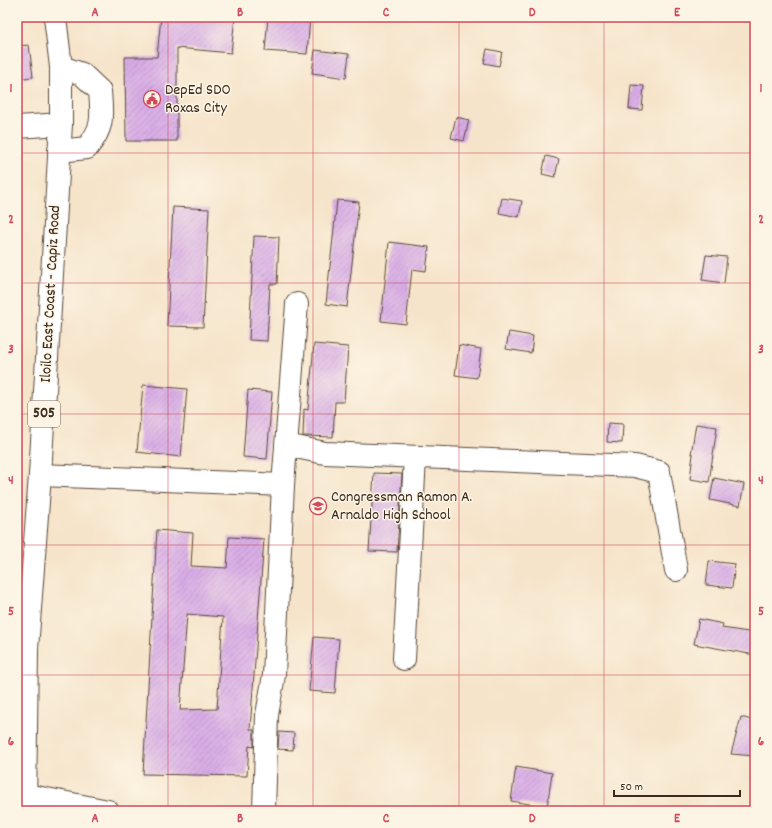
<svg xmlns="http://www.w3.org/2000/svg" width="772" height="828" viewBox="0 0 772 828" font-family="Dekko,sans-serif">
	<defs>
		<pattern id="building-hatch" width="6" height="6" patternUnits="userSpaceOnUse"><rect width="6" height="6" fill="#d9ade7"/><path d="M-1 1l2-2M0 6l6-6M5 7l2-2" fill="none" stroke="#b18dbb"/></pattern>
	</defs>
	<rect width="100%" height="100%" fill="#fcf5e5"/>
	<filter id="ink" filterUnits="userSpaceOnUse"><feTurbulence type="fractalNoise" baseFrequency=".025" numOctaves="2"/><feDisplacementMap in="SourceGraphic" scale="8" xChannelSelector="R" yChannelSelector="G"/><feConvolveMatrix kernelMatrix="1 2 1 2 8 2 1 2 1" color-interpolation-filters="sRGB"/></filter>
	<filter id="wash" filterUnits="userSpaceOnUse"><feTurbulence type="fractalNoise" baseFrequency=".012" numOctaves="4" result="noise"/><feDisplacementMap in="SourceGraphic" scale="16" xChannelSelector="R" yChannelSelector="G"/><feGaussianBlur stdDeviation="0.9" result="paint"/><feColorMatrix in="noise" values="0 0 0 0 0 0 0 0 0 0 0 0 0 0 0 0 0 1.4 0 .05"/><feComposite in="paint" operator="in"/></filter>
	<g filter="url(#wash)">
		<rect width="100%" height="100%" fill="#f6e4ca"/>
		<g id="blocks">
			<!-- building -->
			<g fill="url(#building-hatch)" fill-rule="evenodd">
				<path d="M161 17H235L231 53 177 48V141H126L125 57H157Z"/>
				<path d="M268 17H310L307 54 265 51Z"/>
				<path d="M29 45 33 77 17 79V46Z"/>
				<path d="M487 49 502 52 499 66 484 63Z"/>
				<path d="M315 50 349 54 346 78 312 73Z"/>
				<path d="M631 85 644 86 642 110 629 109Z"/>
				<path d="M456 117 469 120 464 141 451 138Z"/>
				<path d="M546 156 559 159 555 177 542 174Z"/>
				<path d="M502 198 522 201 519 217 499 213Z"/>
				<path d="M337 200 359 202 347 307 326 304Z"/>
				<path d="M173 207 209 209 203 327 167 326Z"/>
				<path d="M254 236 279 237 277 284H270L267 341 249 340Z"/>
				<path d="M389 242 429 247 426 271 412 269 406 324 381 321Z"/>
				<path d="M706 255 727 257 724 283 702 280Z"/>
				<path d="M509 332 533 336 531 353 506 349Z"/>
				<path d="M314 344 348 347 344 402H335L333 437 303 436 304 409 308 410Z"/>
				<path d="M459 345 481 349 477 378 455 375Z"/>
				<path d="M143 385 187 389 181 457 137 452Z"/>
				<path d="M248 390 272 392 267 459 243 457Z"/>
				<path d="M608 423 623 424 622 443 607 442Z"/>
				<path d="M696 424 717 427 709 482 690 479 693 454H691Z"/>
				<path d="M374 473 402 474 397 552 369 551Z"/>
				<path d="M714 478 744 484 740 506 710 500Z"/>
				<path d="M157 530 193 533 191 566 227 568 229 537 264 539 250 729 254 730V747L249 746 247 776 143 774ZM187 614 223 617 217 709 180 710Z"/>
				<path d="M709 561 735 564 732 588 706 585Z"/>
				<path d="M699 619 723 624 722 628 755 633V655L694 644Z"/>
				<path d="M314 637 339 639 335 693 309 691Z"/>
				<path d="M741 717 755 721V756L731 754Z"/>
				<path d="M279 732 294 733 293 750 278 749Z"/>
				<path d="M516 767 552 773 547 807 511 801Z"/>
			</g>
		</g>
	</g>
	<g filter="url(#ink)">
		<use href="#blocks" fill-opacity="0" stroke="#574638" stroke-width="1"/>
		<g fill="none" stroke-linecap="round" stroke-linejoin="round">
			<!-- minor casing -->
			<g stroke="#574638" stroke-width="24">
				<g id="minor">
					<path d="M17 127 61 124"/>
					<path d="M59 151 87 148C104 127 102 118 100 91L82 74 61 67"/>
					<path d="M286 445 325 453 635 466 659 472 676 570"/>
					<path d="M40 475 283 485"/>
					<path d="M404 659 415 458"/>
					<path d="M26 795 108 811"/>
					<path d="M264 811 267 715 274 675 283 485 297 304"/>
				</g>
			</g>
			<!-- major casing -->
			<g stroke="#574638" stroke-width="24">
				<path id="major" d="M25 811 27 649 40 475 61 124V67L55 17"/>
			</g>
			<!-- minor -->
			<use href="#minor" stroke="#fff" stroke-width="22"/>
			<!-- major -->
			<use href="#major" stroke="#fff" stroke-width="22"/>
		</g>
	</g>
	<!-- grid -->
	<path fill="none" stroke="#d1495b" stroke-width="1" stroke-opacity="0.55" d="M168 17V811M313 17V811M459 17V811M604 17V811M17 153H755M17 283H755M17 414H755M17 545H755M17 675H755"/>
	<!-- icons -->
	<defs>
		<g id="civic-ring" transform="scale(0.9)"><circle r="9.5" fill="#fcf5e5" stroke="#d1495b" stroke-width="1.5"/><path d="M-.6-6.5H3V-4.5H.6V-3L4-1V1h2V6H-6V1h2V-1L-.6-3ZM-1.2 2.5V6h2.4V2.5Z" fill="#d1495b"/></g>
		<g id="school-ring" transform="scale(0.9)"><circle r="9.5" fill="#fcf5e5" stroke="#d1495b" stroke-width="1.5"/><path d="M0-5L7-2L0 1L-7-2ZM-4 1L0 2.5L4 1V4Q0 6-4 4Z" fill="#d1495b"/></g>
	</defs>
	<g fill-rule="evenodd">
		<use href="#civic-ring" x="152" y="99"/>
		<use href="#school-ring" x="318" y="506"/>
	</g>
	<g text-anchor="middle" dominant-baseline="central" stroke-width="3" stroke-linejoin="round" paint-order="stroke">
		<!-- shield labels -->
		<rect fill="#fcf5e5" stroke="#75675a" stroke-width="1" x="28" y="401" width="32" height="26" rx="3"/>
		<g font-size="15" font-weight="bold" fill="#3b2a1e">
			<text x="44" y="414">505</text>
		</g>
		<!-- poi labels -->
		<g font-size="16" fill="#3b2a1e" stroke="#fcf5e5" text-anchor="start">
			<text x="165" y="90">DepEd SDO<tspan x="165" dy="18">Roxas City</tspan></text>
			<text x="331" y="497">Congressman Ramon A.<tspan x="331" dy="18">Arnaldo High School</tspan></text>
		</g>
		<!-- street labels -->
		<g font-size="16" fill="#3b2a1e" stroke="#fcf5e5">
			<text transform="translate(51 294) rotate(-87)">Iloilo East Coast - Capiz Road</text>
		</g>
	</g>
	<!-- margin -->
	<rect width="772" height="828" fill="none" stroke="#fcf5e5" stroke-width="44"/>
	<!-- scale -->
	<path d="M614 790v6h126v-6" fill="none" stroke="#3b2a1e" stroke-width="2"/>
	<text x="620" y="790" font-size="12" fill="#3b2a1e" stroke="#fcf5e5" stroke-width="3" paint-order="stroke">50 m</text>
	<rect x="22" y="22" width="728" height="784" fill="none" stroke="#d1495b" stroke-width="1.5"/>
	<g font-size="13" text-anchor="middle" font-weight="bold" fill="#d1495b">
		<text x="95" y="16">A</text>
		<text x="240" y="16">B</text>
		<text x="386" y="16">C</text>
		<text x="532" y="16">D</text>
		<text x="677" y="16">E</text>
		<text x="11" y="92">1</text>
		<text x="761" y="92">1</text>
		<text x="11" y="223">2</text>
		<text x="761" y="223">2</text>
		<text x="11" y="353">3</text>
		<text x="761" y="353">3</text>
		<text x="11" y="484">4</text>
		<text x="761" y="484">4</text>
		<text x="11" y="615">5</text>
		<text x="761" y="615">5</text>
		<text x="11" y="745">6</text>
		<text x="761" y="745">6</text>
		<text x="95" y="822">A</text>
		<text x="240" y="822">B</text>
		<text x="386" y="822">C</text>
		<text x="532" y="822">D</text>
		<text x="677" y="822">E</text>
	</g>
</svg>
